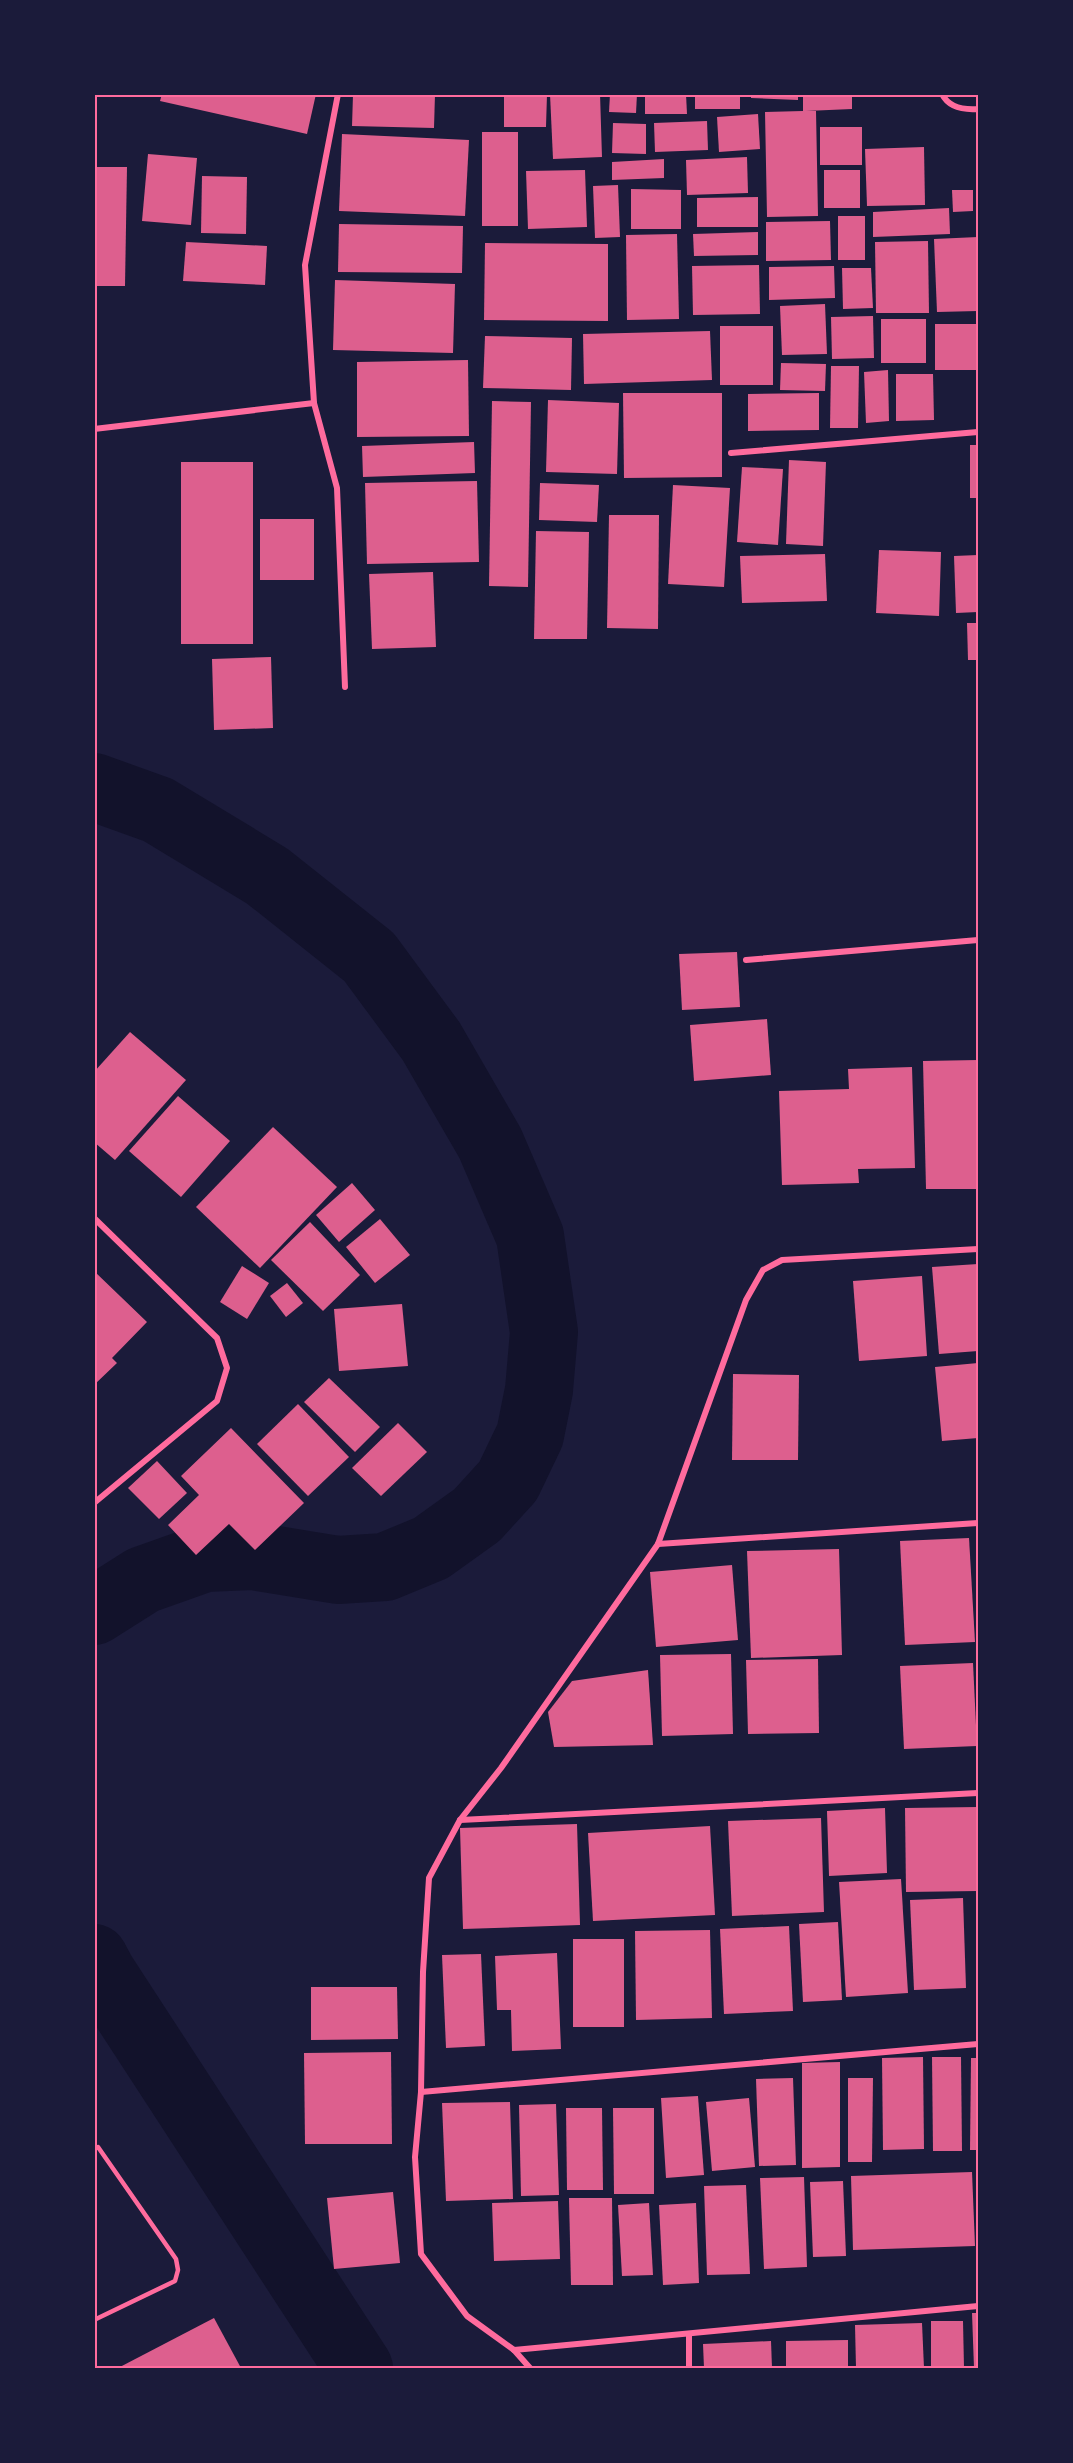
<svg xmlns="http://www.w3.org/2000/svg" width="1073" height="2463" viewBox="0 0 1073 2463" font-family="'Golos Text',sans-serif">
	<rect width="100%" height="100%" fill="#1b1b3a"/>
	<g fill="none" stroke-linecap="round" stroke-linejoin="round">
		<!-- river -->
		<g stroke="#12122b" stroke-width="68">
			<path d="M94 787 158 810 267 876 369 957 431 1041 490 1143 530 1236 544 1332 539 1390 530 1435 508 1481 477 1515 431 1548 385 1567 338 1570 252 1556 205 1558 143 1580 94 1611"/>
			<path d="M94 1958 102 1973 359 2368"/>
		</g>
	</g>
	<!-- building -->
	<g fill="#dd5f8e">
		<path d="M162 94H316L307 134 160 101Z"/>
		<path d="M353 94H435L434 128 352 126Z"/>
		<path d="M504 94H547L546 127H504Z"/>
		<path d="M550 94H600L602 157 553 159Z"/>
		<path d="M610 94H637L636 113 609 112Z"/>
		<path d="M645 94H686L687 114H645Z"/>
		<rect x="695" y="94" width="45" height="15"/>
		<path d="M751 94H798V100L751 98Z"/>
		<path d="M803 94H852V109L806 111H816L818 216 767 217 765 112 803 111Z"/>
		<path d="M758 114 760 149 719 152 717 117Z"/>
		<path d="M707 121 708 150 655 152 654 123Z"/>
		<path d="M613 123 646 124V154L612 153Z"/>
		<rect x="820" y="127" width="42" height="38"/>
		<rect x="482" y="132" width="36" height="94"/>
		<path d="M342 134 469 140 465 216 339 211Z"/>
		<path d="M924 147 925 205 867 206 865 149Z"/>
		<path d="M148 154 197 158 191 225 142 221Z"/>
		<path d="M747 157 748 193 687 195 686 160Z"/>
		<path d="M664 159V178L612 180V162Z"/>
		<path d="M94 167H127L125 286H94Z"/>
		<path d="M585 170 587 227 528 229 526 171Z"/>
		<rect x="824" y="170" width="36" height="38"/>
		<path d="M202 176 247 177 246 234 201 233Z"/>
		<path d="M618 185 620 237 595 238 593 186Z"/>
		<path d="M631 189 681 190V229H631Z"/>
		<path d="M952 190H973V211L953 212Z"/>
		<path d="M758 197V227H697V198Z"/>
		<path d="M949 208 950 234 873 237V212Z"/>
		<rect x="838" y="216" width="27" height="44"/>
		<path d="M830 221 831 260 766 261V222Z"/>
		<path d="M339 224 463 226 462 273 338 272Z"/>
		<path d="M758 232V255L694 256 693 234Z"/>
		<path d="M677 234 679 319 627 320 626 235Z"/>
		<path d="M978 237V311L937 312 934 239Z"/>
		<path d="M928 241 929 313H876L875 242Z"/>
		<path d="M186 242 267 246 265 285 183 281Z"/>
		<path d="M485 243 608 244V321L484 320Z"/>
		<path d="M759 265 760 314 693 315 692 266Z"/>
		<path d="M834 266 835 298 769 300V267Z"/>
		<path d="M842 268H871L873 308 843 309Z"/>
		<path d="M335 280 455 284 453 353 333 350Z"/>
		<path d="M825 304 827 354 782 355 780 306Z"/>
		<path d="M873 316 874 358 832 359 831 317Z"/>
		<rect x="881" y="319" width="45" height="44"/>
		<rect x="935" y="324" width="43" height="46"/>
		<rect x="720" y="326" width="53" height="59"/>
		<path d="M710 331 712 380 584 384 583 334Z"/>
		<path d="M485 336 572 338 571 390 483 388Z"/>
		<path d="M468 360 469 436 357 437V362Z"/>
		<path d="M781 363 826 364 825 391 780 390Z"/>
		<path d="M831 366H859L858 428H830Z"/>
		<path d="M888 370 889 421 866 423 864 372Z"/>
		<path d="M896 374H933L934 420 896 421Z"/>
		<path d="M623 393H722V477L624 478Z"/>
		<path d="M819 393V430L748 431V394Z"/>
		<path d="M548 400 619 403 617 474 546 472Z"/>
		<path d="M492 401 531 402 528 587 489 586Z"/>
		<path d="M474 442 475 473 363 477 362 446Z"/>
		<rect x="970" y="445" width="8" height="53"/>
		<path d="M789 460 826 462 823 546 786 544Z"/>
		<rect x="181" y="462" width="72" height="182"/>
		<path d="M742 467 783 469 778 545 737 542Z"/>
		<path d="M477 481 479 562 367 564 365 483Z"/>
		<path d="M540 483 599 485 597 522 539 520Z"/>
		<path d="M673 485 730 488 724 587 668 584Z"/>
		<path d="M609 515H659L658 629 607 628Z"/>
		<rect x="260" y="519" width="54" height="61"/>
		<path d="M536 531 589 532 587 639H534Z"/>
		<path d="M879 550 941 552 939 616 876 613Z"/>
		<path d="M825 554 827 601 742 603 740 556Z"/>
		<path d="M978 555V612L956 613 954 556Z"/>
		<path d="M433 572 436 647 372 649 369 574Z"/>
		<path d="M967 623H978V660H968Z"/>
		<path d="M271 657 273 728 214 730 212 659Z"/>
		<path d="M737 952 740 1007 682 1010 679 954Z"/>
		<path d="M767 1019 771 1075 694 1081 690 1025Z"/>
		<path d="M130 1032 186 1080 115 1160 94 1142V1072Z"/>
		<path d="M978 1060V1189H926L923 1061Z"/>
		<path d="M912 1067 915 1168 858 1169 859 1183 782 1185 779 1091 849 1089 848 1069Z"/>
		<path d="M178 1096 230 1141 181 1197 129 1151Z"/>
		<path d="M273 1127 337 1187 260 1268 196 1207Z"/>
		<path d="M352 1183 375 1210 339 1242 316 1215Z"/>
		<path d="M380 1219 410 1255 375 1283 346 1247Z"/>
		<path d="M310 1222 360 1275 323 1311 271 1260Z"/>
		<path d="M978 1264V1351L939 1354 932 1267Z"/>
		<path d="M242 1266 269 1283 247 1319 220 1302Z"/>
		<path d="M94 1271 147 1322 112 1358 117 1363 94 1385Z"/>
		<path d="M922 1276 927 1356 859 1361 853 1281Z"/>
		<path d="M287 1283 303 1303 286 1317 270 1296Z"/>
		<path d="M402 1304 408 1366 339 1371 334 1309Z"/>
		<path d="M978 1363V1438L942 1441 935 1367Z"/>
		<path d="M733 1374 799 1375 798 1460H732Z"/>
		<path d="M329 1378 380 1427 355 1452 304 1402Z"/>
		<path d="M298 1404 349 1457 308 1496 257 1444Z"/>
		<path d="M398 1423 427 1452 381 1496 352 1468Z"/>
		<path d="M231 1428 304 1503 255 1550 229 1524 196 1555 168 1525 199 1495 181 1476Z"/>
		<path d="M157 1461 187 1493 159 1519 128 1488Z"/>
		<path d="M969 1538 975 1642 905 1645 900 1541Z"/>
		<path d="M839 1549 842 1655 751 1658 747 1551Z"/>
		<path d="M732 1565 738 1640 656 1647 650 1572Z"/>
		<path d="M731 1654 733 1734 662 1736 660 1655Z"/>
		<path d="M818 1659 819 1733 748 1734 746 1660Z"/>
		<path d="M973 1663 977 1746 904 1749 900 1666Z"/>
		<path d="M648 1670 653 1745 554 1747 548 1712 572 1681Z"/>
		<path d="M978 1807V1891L906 1892 905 1808Z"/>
		<path d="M885 1808 887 1873 829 1876 827 1811Z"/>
		<path d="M821 1818 824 1912 732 1916 728 1821Z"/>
		<path d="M577 1824 580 1925 463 1929 460 1828Z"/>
		<path d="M710 1826 715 1915 593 1921 588 1833Z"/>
		<path d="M901 1879 908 1993 846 1997 839 1882Z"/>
		<path d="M963 1898 966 1988 914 1990 910 1900Z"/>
		<path d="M838 1922 842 2000 803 2002 799 1924Z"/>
		<path d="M789 1926 793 2011 724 2014 720 1929Z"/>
		<path d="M710 1930 712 2018 636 2020 635 1931Z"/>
		<rect x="573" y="1939" width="51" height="88"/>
		<path d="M557 1953 561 2049 512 2051 511 2010H497L495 1956Z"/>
		<path d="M481 1954 485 2046 446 2048 442 1955Z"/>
		<path d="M311 1987H397L398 2039 311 2040Z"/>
		<path d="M391 2052 392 2144H305L304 2053Z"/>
		<path d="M923 2057 924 2149 883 2150 882 2058Z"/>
		<path d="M932 2057H961L962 2151H933Z"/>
		<path d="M971 2058H978V2150H970Z"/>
		<path d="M840 2062V2167L802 2168V2063Z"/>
		<path d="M793 2078 796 2165 759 2166 756 2079Z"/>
		<path d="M848 2078H873L872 2162H848Z"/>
		<path d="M698 2096 704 2175 666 2178 661 2098Z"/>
		<path d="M749 2098 755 2167 712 2171 706 2102Z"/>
		<path d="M510 2102 513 2199 446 2201 442 2103Z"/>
		<path d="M556 2104 559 2195 521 2196 519 2105Z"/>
		<path d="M566 2108H602L603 2190H567Z"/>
		<path d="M613 2108H654V2194H614Z"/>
		<path d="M972 2172 975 2246 853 2250 851 2176Z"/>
		<path d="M804 2177 807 2267 764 2269 760 2178Z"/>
		<path d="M843 2181 846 2256 813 2257 810 2182Z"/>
		<path d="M746 2185 750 2274 707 2275 704 2186Z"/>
		<path d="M393 2192 400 2263 334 2269 327 2198Z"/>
		<path d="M569 2198H612L613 2285H571Z"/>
		<path d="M558 2201 560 2259 494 2261 492 2203Z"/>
		<path d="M649 2203 653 2275 622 2276 618 2205Z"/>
		<path d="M696 2203 699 2283 663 2285 659 2205Z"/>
		<path d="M972 2313H978V2368H974Z"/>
		<path d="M214 2318 241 2368H118Z"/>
		<path d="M931 2321H963L964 2368H931Z"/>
		<path d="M922 2323 924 2368H856L855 2325Z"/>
		<path d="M848 2340V2368H786V2341Z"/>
		<path d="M771 2341 772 2368H704L703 2344Z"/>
	</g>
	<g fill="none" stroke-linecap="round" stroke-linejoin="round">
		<!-- service -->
		<path stroke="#ff6b9d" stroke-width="4.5" d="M94 2149 98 2147 176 2259 178 2270 175 2281 94 2320"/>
		<!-- minor -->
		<g stroke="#ff6b9d" stroke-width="6">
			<path d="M338 94 305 265 314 403 337 488 345 687"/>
			<path d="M942 94C949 108 964 110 978 109"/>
			<path d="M94 429 314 403"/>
			<path d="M731 453 978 432"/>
			<path d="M746 960 978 940"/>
			<path d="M94 1218 217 1338 227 1368 217 1401 94 1503"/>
			<path d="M658 1544 978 1523"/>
			<path d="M460 1820 978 1793"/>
			<path d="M421 2092 978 2044"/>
			<path d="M689 2335V2368"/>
			<path d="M514 2350 978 2306"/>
			<path d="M530 2368 514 2350 467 2316 421 2254 415 2157 421 2092 423 1972 429 1878 460 1820 501 1768 658 1544 746 1300 763 1270 782 1260 978 1249"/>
		</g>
	</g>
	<!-- border -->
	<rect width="1073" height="2463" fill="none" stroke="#1b1b3a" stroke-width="192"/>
	<rect x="96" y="96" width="881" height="2271" fill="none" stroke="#ff6b9d" stroke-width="2"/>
</svg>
